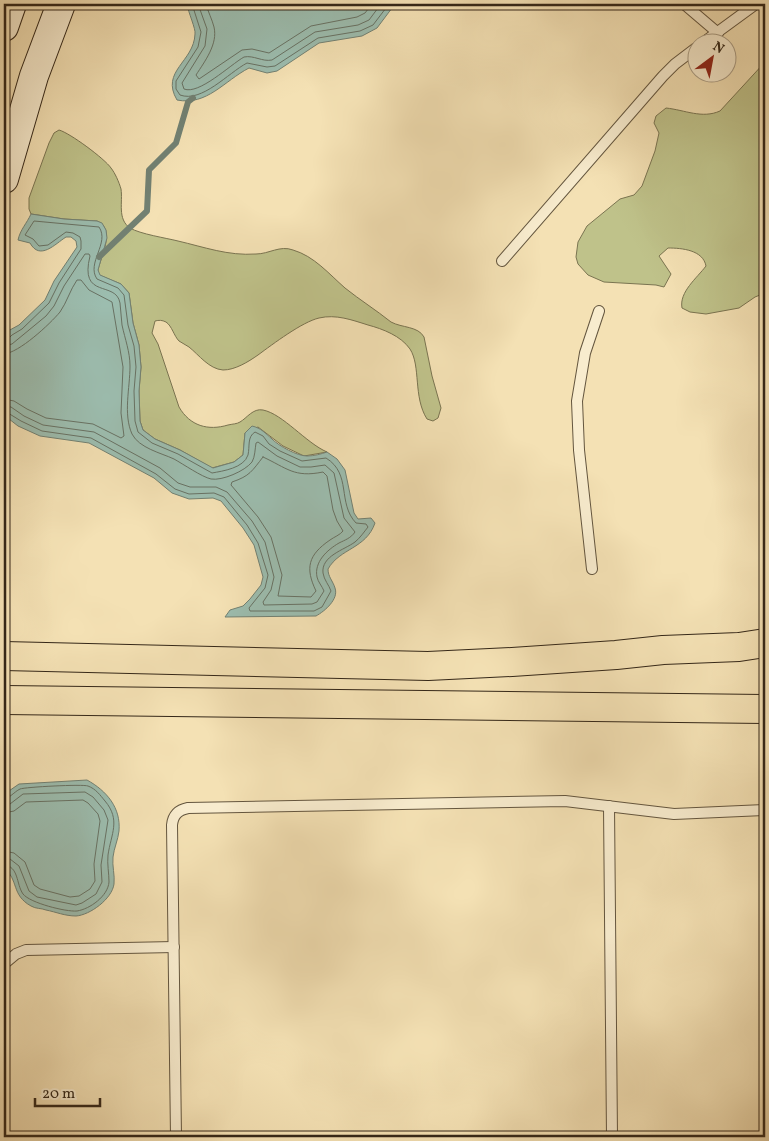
<svg xmlns="http://www.w3.org/2000/svg" width="769" height="1141" viewBox="0 0 769 1141" font-family="Vollkorn,serif">
	<rect width="100%" height="100%" fill="#f4e1b4"/>
	<filter id="stains"><feTurbulence type="fractalNoise" baseFrequency=".004" numOctaves="4"/><feColorMatrix values="0 0 0 0 .2 0 0 0 0 .09 0 0 0 0 .02 0 0 0 .5 -.17"/></filter>
	<radialGradient id="worn" r=".72"><stop offset=".6" stop-color="#630" stop-opacity="0"/><stop offset="1" stop-color="#630" stop-opacity=".3"/></radialGradient>
	<!-- green -->
	<g fill="#bfc28a" stroke="#7a7451">
		<path d="M765 62V293L755 297 739 308 706 314 690 312 682 308C679 292 697 278 706 266 703 250 682 248 668 248L659 256 671 274 664 287 656 285 604 282 588 275 578 264 576 257 578 242 587 226 620 199 634 195 642 186 655 151 659 133 654 123 656 116 666 108C685 110 702 119 720 111Z"/>
		<path d="M59 130C70 133 105 159 111 168 115 173 119 182 121 189 123 202 117 219 130 228 140 234 166 238 178 241 204 247 228 256 256 254 269 254 280 245 293 250 314 256 329 274 345 288 360 300 376 310 391 322 402 328 418 326 424 337L432 376 441 408 438 418 433 421 427 419C413 397 421 366 410 349 401 336 383 329 368 325 352 320 336 314 319 318 302 322 273 344 258 355 248 362 235 370 223 370 209 369 199 355 189 347 186 345 182 343 179 341 174 336 172 326 166 322 162 320 159 320 155 321L152 333 158 344 179 407C190 426 208 431 228 425 232 424 237 424 240 422 247 418 253 408 263 410 283 414 306 443 327 452L304 456 283 446 258 427 245 433 243 455 234 462 212 468 180 450 155 439 143 430 140 421 139 391 141 367 139 345 133 323 129 293 121 284 99 275 98 270C101 256 116 229 97 221L64 219 31 214 29 209V198L49 143 54 133Z"/>
	</g>
	<!-- water -->
	<g fill="#9cbdaf" stroke="#728173">
		<path d="M187 4H395L377 28 362 36 319 43 277 71 267 73 249 68C224 81 207 106 177 100 160 71 194 62 195 34 196 29 188 12 187 4Z"/>
		<path d="M31 214 64 219 97 221 102 223 106 230 107 238 98 270 100 275 121 284 129 293 133 323 139 345 141 367 139 391 140 421 143 430 155 439 180 450 213 468 234 462 243 455 245 433 252 426C261 428 265 433 272 439 279 446 297 456 307 456 314 456 321 454 327 452L337 459 345 470 354 513 358 519 371 518 375 523C366 549 340 548 328 569 328 577 333 581 335 588 339 599 325 611 316 616L225 617 230 610 243 606 250 599 261 585 263 577 254 545 243 528 221 501 213 498 189 499 172 493 154 478 89 443 40 436 18 426 4 415V338L8 331 19 325 45 300 54 281 77 247 76 241 71 237H66C55 244 40 261 30 243L18 240C20 230 27 223 31 214Z"/>
		<path d="M87 780C107 791 121 808 119 831 118 840 114 848 113 857 112 866 115 875 114 884 112 899 90 915 76 916 65 916 56 912 46 910 41 908 36 909 31 906 11 895 19 880 4 868V797L6 793 19 784Z"/>
	</g>
	<g fill="none" stroke-linecap="round" stroke-linejoin="round">
		<!-- shore -->
		<g stroke="#687264" stroke-width="1">
			<path d="M192 4 201 32 198 47 176 81V89L180 95C202 103 228 73 247 63L267 67 275 66 318 38 360 31 373 25 389 4"/>
			<path d="M198 4 207 29 205 46 182 83 184 89C199 95 230 65 244 57 254 55 262 62 272 60L315 32 358 25 369 20 381 4"/>
			<path d="M206 4C208 12 212 19 214 27 218 44 205 61 196 75L199 79 242 50 252 49 269 53 311 26 357 17 365 13 372 4"/>
			<path d="M4 340 8 339 12 335 22 329 49 303 59 283 81 249V241L80 237 73 233 66 232 48 245 39 246 33 239 25 235 34 221 99 227C110 243 86 263 97 279L118 288 124 295 128 325 134 346 136 367 134 391 135 421 138 432 152 443 178 454 212 473C223 471 244 468 248 455 250 446 247 437 255 432L263 436 269 444 280 451 302 461 326 458C352 474 337 503 356 523L366 524 368 527C364 532 360 538 355 542 344 550 321 556 323 573 324 580 329 585 331 591L322 607 314 611H250L249 608 265 588 268 575 258 543 247 525 224 497 214 493 189 494 175 489 156 474 91 438 42 431 21 421 8 413 4 412"/>
			<path d="M4 346 12 344 46 316 54 306 64 286 85 254H89L90 256C79 300 116 280 120 303 121 310 121 318 122 325 125 339 130 352 130 366 130 388 123 414 132 434 139 448 161 453 174 459 183 464 202 477 211 479 222 481 245 471 252 462 255 457 255 449 256 443L258 442 277 456 300 467H311L325 465 334 473 344 518 355 532C351 538 345 540 339 543 327 550 314 562 317 577 318 582 322 586 324 591L317 602 312 604 264 605 263 602 271 590 274 577 265 542 252 521 227 492 216 487H190L178 483 160 468 94 432 43 425 24 416 11 407 4 406"/>
			<path d="M4 354C19 353 50 324 60 312 67 302 70 290 77 280H81L89 290 112 302 123 367 121 413 124 436 121 438 93 424 46 418 27 409 14 401 4 399"/>
			<path d="M263 457C287 468 294 478 323 472L327 476 333 510 337 521 343 531C340 535 334 537 330 540 308 555 305 568 316 591L311 597 278 596 282 575 271 537 258 517 231 485 232 482C250 476 252 471 263 457Z"/>
			<path d="M4 799C10 798 14 792 20 789 25 787 83 784 88 786 96 789 100 795 105 801 121 820 111 834 108 855 107 864 109 873 109 882 108 896 90 909 77 911 66 912 30 903 23 894 16 884 19 866 4 865"/>
			<path d="M4 805 10 804 23 794 85 792 93 797 104 810 108 820 101 865 102 882 96 894 82 903 76 905 37 897 29 891 19 866 10 859 4 858"/>
			<path d="M4 813 14 811 26 802 83 800 88 803 98 814 100 821 94 864 95 881 90 889 79 896 70 897 40 889 34 885 25 862 14 853 4 851"/>
		</g>
		<!-- stream -->
		<path stroke="#728173" stroke-width="6" d="M99 257 147 211 149 170 176 143 188 102 193 98"/>
		<!-- lane casing -->
		<g stroke="#64563f" stroke-width="12">
			<g id="lane">
				<path d="M684 4 718 33"/>
				<path d="M704 42 756 4"/>
				<path d="M502 261 663 76 675 64 696 48"/>
				<path d="M592 569 579 450 577 401 585 353 599 311"/>
				<path d="M609 806 612 1137"/>
				<path d="M4 964 16 954 26 950 174 947"/>
				<path d="M176 1137 172 825C173 815 178 810 188 808L565 801 674 814 765 810"/>
			</g>
		</g>
		<!-- secondary casing -->
		<g stroke="#342718" stroke-width="30">
			<g id="secondary">
				<path d="M4 27 12 4"/>
				<path d="M4 179 34 76 61 4"/>
			</g>
		</g>
		<!-- highway casing -->
		<g stroke="#342718" stroke-width="30">
			<g id="highway">
				<path d="M4 656 428 666 512 662 616 655 663 650 739 647 765 643"/>
				<path d="M4 700 765 709"/>
			</g>
		</g>
		<!-- lane -->
		<use href="#lane" stroke="#f8ecce" stroke-width="10"/>
		<!-- secondary -->
		<use href="#secondary" stroke="#f8ecce" stroke-width="28"/>
		<!-- highway -->
		<use href="#highway" stroke="#f4e1b4" stroke-width="28"/>
	</g>
	<!-- margin -->
	<rect width="769" height="1141" fill="none" stroke="#f4e1b4" stroke-width="20"/>
	<rect x="5" y="5" width="759" height="1131" fill="none" stroke="#342718" stroke-width="2.5"/>
	<rect x="10" y="10" width="749" height="1121" fill="none" stroke="#342718"/>
	<!-- north arrow -->
	<g transform="translate(712 58) rotate(32)"><circle r="24" fill="#f8ecce" stroke="#aa9d85"/>
	<path d="M0-4L9 19L0 12L-9 19Z" fill="#8f2418"/>
	<text y="-8" font-size="14" font-weight="bold" text-anchor="middle" fill="#342718">N</text>
	</g>
	<!-- scale -->
	<path d="M35 1098v8h65v-8" fill="none" stroke="#342718" stroke-width="2.5"/>
	<text x="42" y="1098" font-size="15" fill="#342718" stroke="#f8ecce" stroke-width="4" paint-order="stroke">20 m</text>
	<rect width="100%" height="100%" filter="url(#stains)"/>
	<rect width="100%" height="100%" fill="url(#worn)"/>
</svg>
